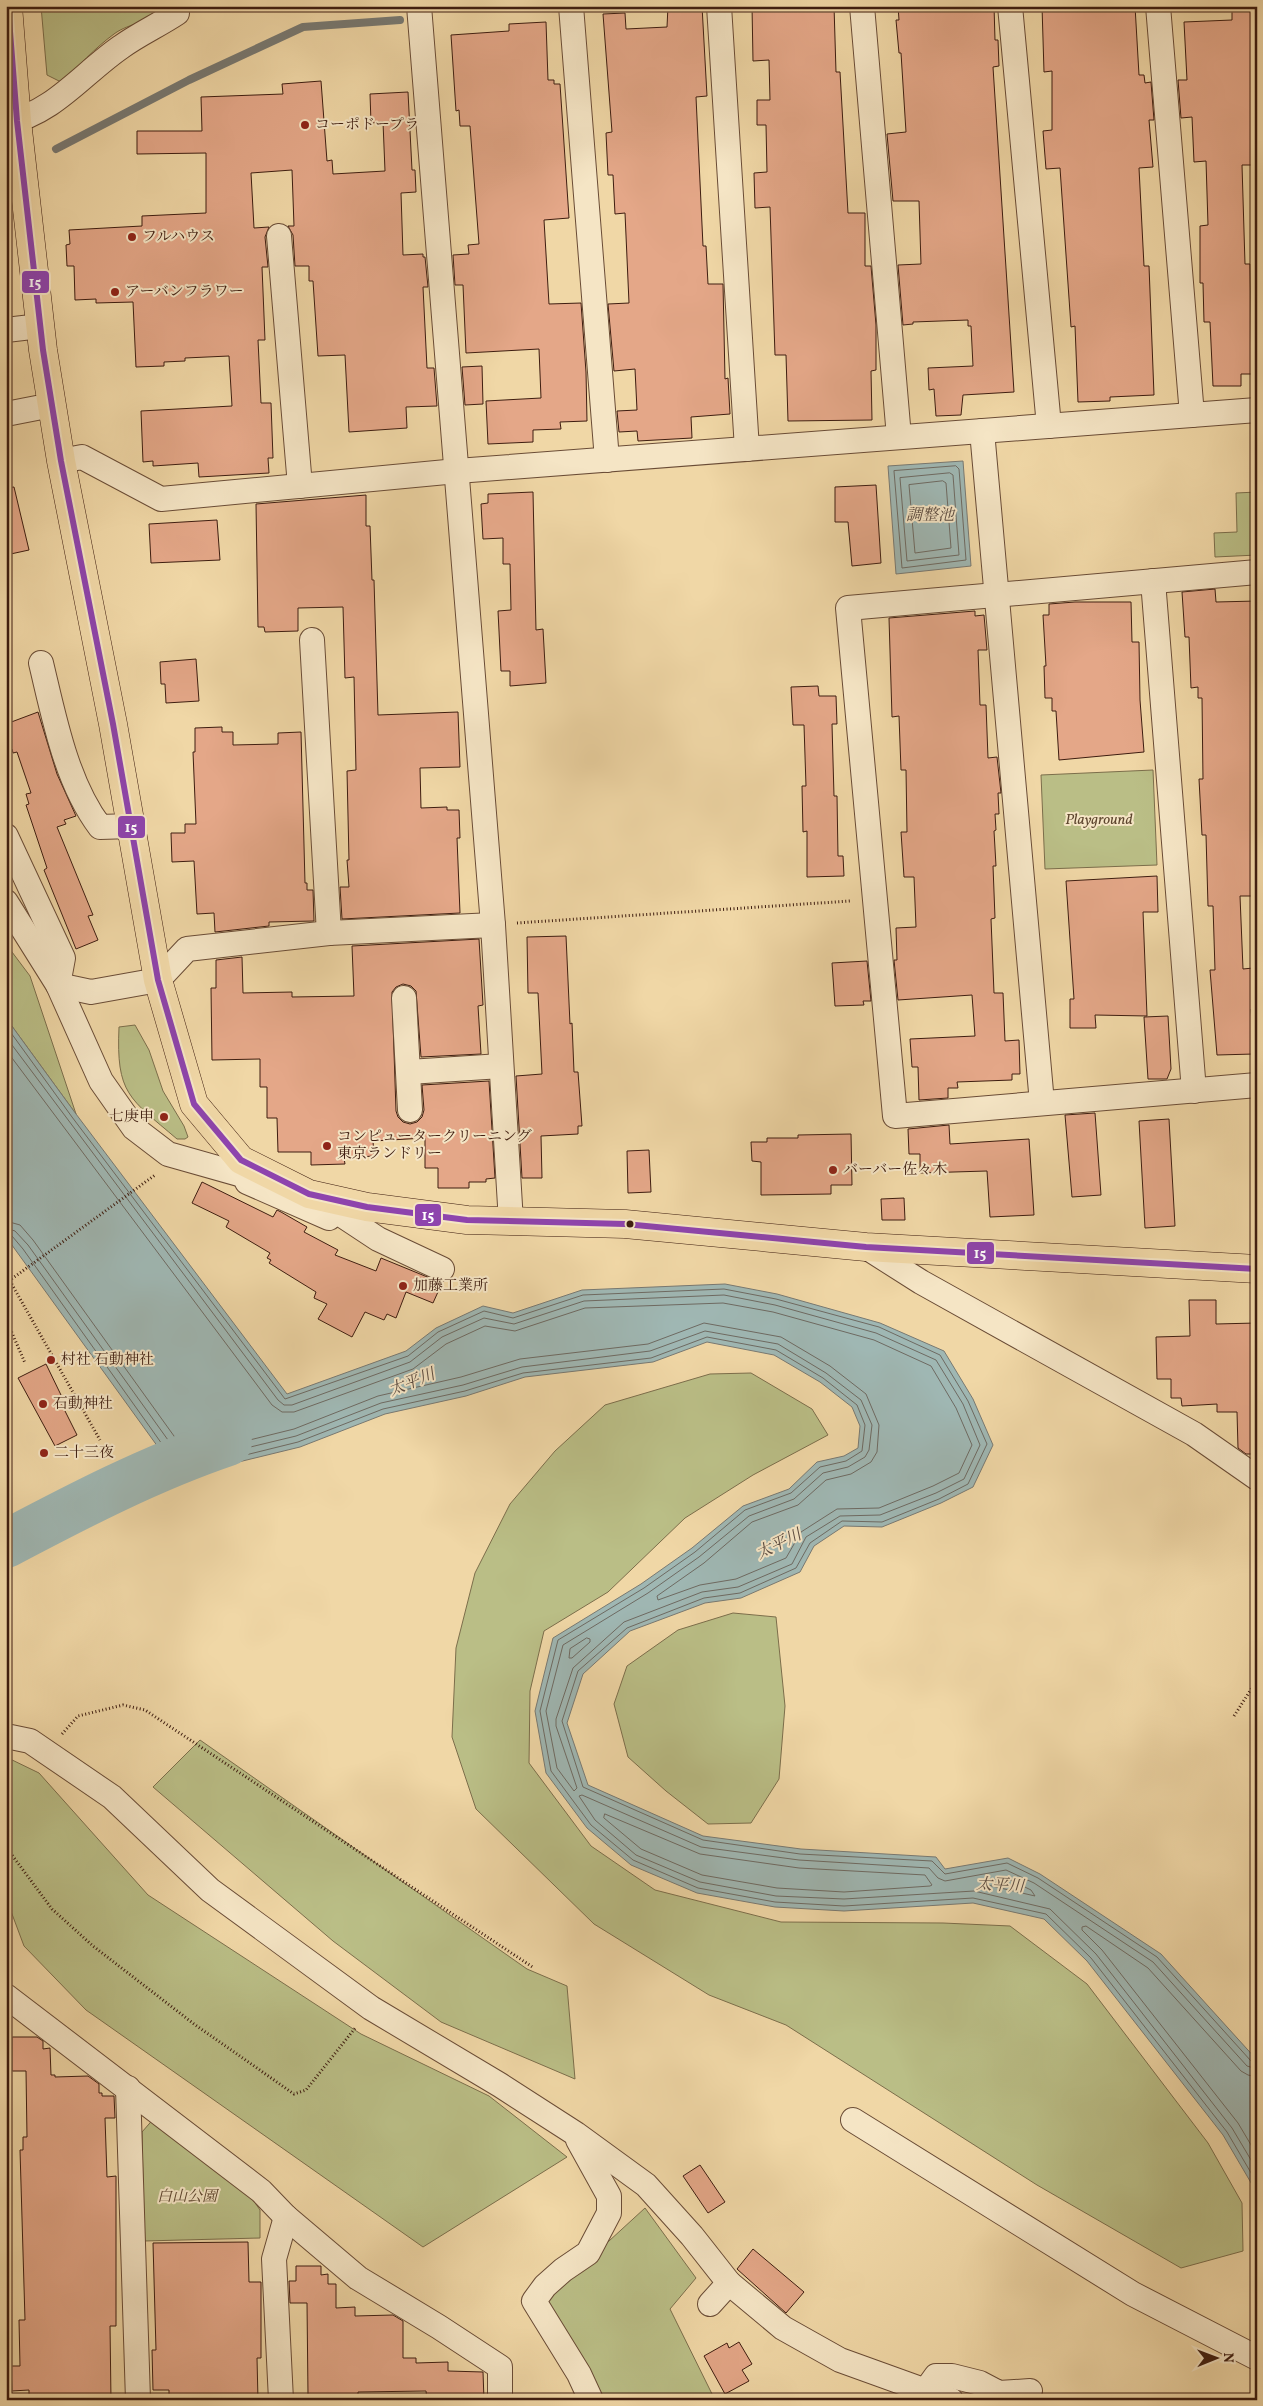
<svg xmlns="http://www.w3.org/2000/svg" width="1263" height="2406" viewBox="0 0 1263 2406" font-family="Vollkorn,'Noto Serif JP',serif">
	<rect width="100%" height="100%" fill="#f0d7a6"/>
	<filter id="stains"><feTurbulence type="fractalNoise" baseFrequency=".004" numOctaves="4"/><feColorMatrix values="0 0 0 0 .2 0 0 0 0 .09 0 0 0 0 .02 0 0 0 .5 -.17"/></filter>
	<radialGradient id="worn" r=".72"><stop offset=".6" stop-color="#630" stop-opacity="0"/><stop offset="1" stop-color="#630" stop-opacity=".3"/></radialGradient>
	<!-- green -->
	<g fill="#babe86" stroke="#7c6e4b">
		<path d="M41 6H159C149 25 130 22 114 34 95 48 78 66 63 83L47 75Z"/>
		<path d="M1257 492V555L1215 557 1214 533 1237 532 1236 493Z"/>
		<path d="M1153 770 1157 865 1045 869 1041 775Z"/>
		<path d="M6 944 30 976 76 1114 6 1018Z"/>
		<path d="M135 1025 149 1050 163 1091 184 1126 188 1137 185 1139H177C129 1098 116 1094 119 1027Z"/>
		<path d="M751 1373 812 1409 828 1435 753 1475 685 1518 608 1592 544 1631 530 1691 529 1763 591 1846 655 1890 781 1922 943 1923 1010 1926 1087 1984 1208 2143 1242 2203 1243 2251 1181 2268 1037 2185 786 2025 709 1995 594 1924 476 1809 452 1737 456 1648 475 1573 510 1504 555 1451 605 1405 710 1374Z"/>
		<path d="M733 1613 776 1617 785 1706 779 1779 751 1823 708 1824 666 1791 628 1757 614 1704 627 1666 678 1630Z"/>
		<path d="M200 1740 527 1969 567 1986 575 2079 441 2022 333 1941 153 1787Z"/>
		<path d="M6 1757 39 1773 148 1895 361 2034 489 2096 567 2157 423 2247 86 2010 24 1946 6 1898Z"/>
		<path d="M156 2116 247 2191 260 2210V2238L144 2241 142 2132Z"/>
		<path d="M645 2208 696 2278 670 2309 715 2400H595L537 2307Z"/>
	</g>
	<!-- water -->
	<g fill="#9fb7b3" stroke="#787972">
		<path d="M963 461 971 566 896 574 888 466Z"/>
		<path d="M6 1018 76 1114 287 1394 406 1351 436 1328 483 1306 513 1313 582 1290 725 1284 777 1294 880 1323 944 1351 973 1399 993 1445 973 1487 941 1503 882 1527 844 1526 814 1546 800 1572 741 1598 705 1603 630 1631 583 1674 567 1723 588 1785 703 1836 801 1849 936 1857 945 1869 1008 1858 1040 1874 1161 1954 1257 2060V2193L1223 2135 1087 1961 1044 1919 973 1903 844 1911 775 1907 697 1893 631 1865 587 1828 546 1773 535 1711 553 1638 641 1584 692 1548 743 1506 789 1489 817 1462 844 1456 858 1448 860 1426 852 1407 820 1382 774 1355 707 1342 653 1362 525 1377 466 1396 385 1414 300 1447 173 1478 158 1447 9 1241 6 1234Z"/>
	</g>
	<g fill="none" stroke-linecap="round" stroke-linejoin="round">
		<!-- shore -->
		<g stroke="#6e6a62" stroke-width="1">
			<path d="M956 466 959 469 966 560 902 568 894 471Z"/>
			<path d="M950 473 953 475 959 555 907 561 900 478Z"/>
			<path d="M943 481 946 483 951 548 915 553 909 485Z"/>
			<path d="M6 1026 72 1117 285 1399 408 1356 438 1332 484 1311 513 1318 583 1295 724 1289 776 1299 879 1327 940 1355 968 1401 987 1444 968 1484 939 1499 882 1522 842 1521 810 1543 796 1568 740 1593 704 1598 627 1628 578 1671 562 1721 583 1787 703 1840 800 1854 932 1861 945 1874 1007 1863 1038 1878 1157 1957 1251 2061 1257 2063"/>
			<path d="M6 1037 278 1400 284 1405H292L410 1362 442 1337 484 1318 514 1324 584 1301 724 1295 775 1305 876 1333 936 1360 963 1404 980 1445 964 1479 936 1493 880 1515 840 1516 806 1537 792 1564 738 1587 702 1592 624 1622 573 1668 556 1719V1726L577 1788 574 1791 557 1768 546 1711 563 1645 648 1593 699 1557 749 1516 794 1499 823 1473 848 1467 865 1457 869 1450 872 1425 861 1400 826 1373 778 1344 705 1331 650 1351 522 1367 463 1385 381 1403 296 1436 180 1464 168 1440 28 1245 15 1231 6 1228"/>
			<path d="M6 1050 272 1405 282 1412H294L413 1369 446 1344 485 1326 515 1331 585 1308 723 1303 773 1312 874 1340 931 1366 956 1408 972 1445 959 1473 933 1486 879 1508 837 1509 801 1532 786 1558 736 1579 700 1585 658 1600 657 1596 704 1563 752 1522 798 1505 826 1480 851 1474 871 1462 877 1452 879 1425 866 1394 830 1366 781 1337 704 1323 648 1344 520 1359 461 1377 378 1396 294 1429 185 1456 174 1436 33 1240 20 1225 6 1221"/>
			<path d="M6 1234 12 1236 23 1249 162 1444 177 1472 298 1442 383 1409 465 1391 523 1373 651 1358 707 1337 776 1350 823 1378 857 1405 865 1425 862 1451 846 1461 820 1467 791 1493 745 1510 695 1552 644 1588 558 1640 540 1711 551 1771 591 1825 633 1860 698 1888 775 1902 844 1906 973 1898 1046 1914 1091 1958 1227 2132 1257 2183"/>
			<path d="M587 1638 590 1639V1642L572 1658H569L570 1649Z"/>
			<path d="M605 1814 700 1854 799 1868 925 1875 932 1885 930 1886 844 1892 777 1888 702 1875 641 1849 604 1818Z"/>
			<path d="M1006 1878 1031 1890 1035 1896 983 1884 984 1881Z"/>
			<path d="M1257 2069 1247 2066 1153 1962 1034 1883 1006 1870 945 1881 938 1878 929 1868 799 1860 701 1847 582 1795 579 1796 595 1820 636 1855 700 1882 776 1896 844 1899 974 1891 1050 1909 1096 1954 1232 2128 1257 2170"/>
			<path d="M1257 2077 1248 2075 1241 2071 1148 1968 1086 1926 1082 1927V1930L1102 1950 1238 2123 1257 2155"/>
		</g>
		<!-- stream -->
		<path stroke="#787972" stroke-width="8" d="M56 149 189 80 303 27 400 20"/>
		<!-- river -->
		<path stroke="#9fb7b3" stroke-width="48" d="M6 1544C78 1506 151 1468 228 1442"/>
	</g>
	<!-- building -->
	<g fill="#e4a788" stroke="#3e1d10">
		<path d="M668 6H702L707 96 696 97 703 246H706L708 284H723L725 379 728 378 730 414 691 417 692 438 638 441 637 431 619 432 617 411 637 410 635 369 614 371 608 304 629 303 625 213 615 214 613 175H608L606 133 612 132 603 14 625 13 626 29 667 27Z"/>
		<path d="M752 6H834L836 72H840L848 213H865V266H871L876 325V370L871 371 872 420 788 421 786 355H775L770 207 755 208 754 173 767 172 766 125H757V100H770L769 60 753 61Z"/>
		<path d="M898 6H994L995 40H998L999 66 993 67 1014 392 963 395 961 415 936 416 934 389 929 390 928 368 973 366 971 326H968V320L913 322V324L903 325 898 265 921 264 919 201H893L887 134 906 132 901 53H899L896 20H899Z"/>
		<path d="M1042 6H1135L1139 75H1144L1145 83 1151 82 1154 120H1149L1153 167 1139 168 1144 266H1149L1154 395 1110 397V401L1078 402 1075 326 1071 327 1060 168 1046 169 1043 131 1052 130V71L1044 72Z"/>
		<path d="M1232 6H1257V165H1242L1245 264H1250L1252 374H1241V386H1213L1210 322H1204L1203 283H1200V226L1208 225 1206 161 1194 162 1192 117 1181 118 1178 80H1187L1184 22 1232 20Z"/>
		<path d="M546 22 548 80H554V84H560L569 218 544 220 549 304 581 303 586 372 587 421 560 422 561 429 533 430V442L488 444 486 401 541 398 539 349 466 353 463 285H455L453 255 469 254 468 245 479 244 470 126H460L459 110 456 111 451 35 509 31V24Z"/>
		<path d="M321 81 327 161 332 160 333 174 385 171 383 122 371 123 370 94 408 92 412 170H415L416 192 401 193 403 255 423 254V257H425L428 287H423L427 368H434L437 406 406 407 407 428 349 432 345 355 318 356 313 281H309V266H295L293 235 288 226H294L292 170 251 173 254 228 269 227 265 237 268 267H262L265 340H258L261 403H271L273 458H268L269 473 199 477 198 463 153 466V461L143 462 141 411 232 406 229 356 185 358V361L164 362V366L136 367 133 302 96 303V299L75 300 74 266H67L66 245 70 244 69 230 142 226V216L206 213V153L137 154V131H202L201 97 283 94 282 84Z"/>
		<path d="M482 366 483 404 465 405 462 367Z"/>
		<path d="M876 485 881 563 852 566 848 522H835V487Z"/>
		<path d="M14 487 29 550 6 555V488Z"/>
		<path d="M533 492 536 630 543 629 546 683 510 686V671H501L498 611 511 610 510 564H503V538L483 539 481 504 488 503V494Z"/>
		<path d="M366 495V526H370L372 580H374L378 715 458 712 460 767 420 768 421 808 447 807V810H459L460 838H457L460 913 342 919 340 887H349L347 860H349L347 771 356 770 354 677 345 678 343 607 298 608V631L265 632 264 627H258L256 504Z"/>
		<path d="M217 520 220 560 151 563 149 524Z"/>
		<path d="M1215 589 1216 602 1257 601V896H1240L1243 969 1253 968 1255 1009H1251L1254 1054 1217 1055 1210 970H1215L1213 906H1208L1206 835H1202L1199 779H1203L1202 698H1198V687L1191 688 1189 637H1185L1182 592Z"/>
		<path d="M1075 602H1131L1132 642H1139L1140 700 1144 752 1059 760 1056 711H1052V698H1045L1044 666H1046L1043 615H1049V604Z"/>
		<path d="M975 611V616L984 615 987 650H978L980 705H986L988 758 997 757 1001 793H998L999 814H995L996 830 994 831 996 866H993L995 918 991 919 994 993H1003L1005 1041 1019 1040 1020 1074H1012V1080L957 1082 958 1088H948V1098L919 1100 918 1067H912L910 1039 975 1036 972 995 898 1000 894 960H897L896 928 916 927 914 877H904L901 832H907L906 770H901L899 716 892 717 889 618Z"/>
		<path d="M196 659 199 701 166 703 165 684H161L160 662Z"/>
		<path d="M818 686 819 696H836L837 724H832L834 796H837L838 856H843L844 876 807 877V831L803 832 802 786H806L804 725H793L791 687Z"/>
		<path d="M38 712 57 774 76 816 64 820 66 824 57 827 93 915 88 916 98 940 76 949 44 870 47 868 26 805 29 804 26 794 31 793 17 752 13 753 12 749 6 751V724Z"/>
		<path d="M222 727V732H233V745L278 744V733L301 732 305 883H307V890H313L314 921 269 922V926L215 932 214 913 197 914 194 861 172 862 171 833H185V824H196L193 752H195V728Z"/>
		<path d="M1157 876 1158 912H1143L1147 1016 1095 1015 1096 1028H1070V999H1074L1066 881Z"/>
		<path d="M566 936 570 1024 572 1023 574 1072H578L582 1126H578V1134L541 1136 542 1178H522L516 1076 542 1074 538 993H528L527 937Z"/>
		<path d="M479 939 483 1005 478 1006 481 1054 421 1057 416 991 411 986 403 984 396 987 392 992 396 1111 398 1117 403 1122 410 1124 417 1122 422 1117 424 1110 422 1085 489 1081 495 1178 486 1179V1182H469V1188H438V1168H425V1138L373 1141 374 1156 344 1158 345 1164 311 1165V1152H278L277 1118H267V1087H260V1059L212 1060 211 988H216V960L242 957 243 993 292 992V997L354 996 352 946Z"/>
		<path d="M867 961 871 1001H863L864 1005 835 1006 832 963Z"/>
		<path d="M1168 1016 1171 1069 1167 1079H1148L1144 1017Z"/>
		<path d="M1095 1113 1101 1195 1072 1197 1065 1115Z"/>
		<path d="M1169 1119 1175 1226 1145 1228 1139 1121Z"/>
		<path d="M949 1125 950 1144 1029 1139 1034 1215 990 1217 987 1171 920 1173V1154H909L908 1129Z"/>
		<path d="M851 1134 852 1185H831V1194L761 1195V1162L752 1161 751 1142H767V1138H798V1135Z"/>
		<path d="M649 1150 651 1192 628 1193 627 1151Z"/>
		<path d="M202 1182 273 1217 277 1210 281 1212 307 1227 304 1232 338 1250 335 1255 376 1271 381 1258 442 1283 433 1303 406 1292 396 1318 387 1314 384 1320 365 1312 352 1337 318 1319 327 1304 314 1298 316 1292 269 1263 271 1260 267 1258 270 1253 226 1227 229 1221 192 1203Z"/>
		<path d="M904 1198 905 1220H882L881 1199Z"/>
		<path d="M1189 1300H1216V1324L1256 1323 1257 1454H1246L1238 1448 1237 1412H1217V1404L1182 1406 1181 1398H1171V1379H1157L1156 1337 1190 1336Z"/>
		<path d="M46 1364 61 1395 58 1397 77 1435 55 1446 18 1378Z"/>
		<path d="M12 2037H37L43 2041V2049L50 2048 51 2075H55V2077L88 2076 99 2084V2093H102V2096H114L115 2118H105L107 2177 116 2176V2326H110L111 2400H29V2390L12 2391 11 2366H20L19 2320H25L20 2150H23V2137H27L26 2071H12Z"/>
		<path d="M700 2165 725 2202 708 2213 683 2176Z"/>
		<path d="M248 2242 249 2282H261V2358H257L258 2400H169V2390H153L152 2350H156L153 2243Z"/>
		<path d="M753 2249 804 2292 786 2313 737 2269Z"/>
		<path d="M296 2266H321V2275L328 2274V2284H336V2308L355 2307V2316L393 2315 403 2321V2358H416V2363L448 2362V2371L483 2372 484 2400H427L426 2391 358 2392V2400H323V2395H308L307 2303H290L289 2281H296Z"/>
		<path d="M739 2342 752 2364 742 2370 749 2381 725 2394 704 2356 727 2343 729 2348Z"/>
	</g>
	<g fill="none" stroke-linecap="round" stroke-linejoin="round">
		<!-- street casing -->
		<g stroke="#6a4c36" stroke-width="26">
			<g id="street">
				<path d="M419 6 493 925 511 1222"/>
				<path d="M571 6 607 460"/>
				<path d="M719 6 747 449"/>
				<path d="M862 6 899 437"/>
				<path d="M1010 6 1049 426"/>
				<path d="M1158 6 1192 415"/>
				<path d="M6 123C54 113 83 73 121 47 139 34 159 25 177 13V6"/>
				<path d="M279 236 300 486"/>
				<path d="M6 330 40 326"/>
				<path d="M6 414 52 405"/>
				<path d="M982 431 1042 1103"/>
				<path d="M61 461 82 457 161 499 457 471 1257 410"/>
				<path d="M1257 572 848 608 895 1116 1257 1085"/>
				<path d="M1153 581 1194 1091"/>
				<path d="M312 640 329 933"/>
				<path d="M41 663C54 717 66 782 100 827L131 826"/>
				<path d="M6 836 63 958 58 985 101 1081 134 1128 168 1154 267 1182"/>
				<path d="M6 902 58 985 91 992 158 980 187 949 329 933 493 925"/>
				<path d="M404 998 410 1110"/>
				<path d="M409 1072 501 1066"/>
				<path d="M247 1182 329 1218"/>
				<path d="M316 1198 378 1239 442 1269"/>
				<path d="M866 1247 921 1282 1194 1434 1257 1478"/>
				<path d="M6 1736 30 1741 112 1797 210 1890 371 2008 500 2085 576 2134 646 2185 692 2236 729 2283 783 2328 840 2360 951 2400"/>
				<path d="M6 1996 261 2191 286 2217 358 2278 439 2327 500 2367V2400"/>
				<path d="M128 2088 138 2400"/>
				<path d="M853 2120 1133 2294 1257 2358"/>
				<path d="M578 2140 609 2196V2213L588 2253 563 2270 545 2286 534 2301 579 2374 591 2400"/>
				<path d="M710 2304 729 2283"/>
				<path d="M926 2390 936 2376H952L980 2383 999 2393 1030 2391"/>
				<path d="M281 2400 274 2259 286 2217"/>
			</g>
		</g>
		<!-- primary casing -->
		<g stroke="#3e1d10" stroke-width="29">
			<path id="primary" d="M8 6 17 121 43 350 61 461 113 724 158 980 194 1104 241 1160 309 1194 367 1207 467 1220 625 1224 866 1247 1257 1269"/>
		</g>
		<!-- path -->
		<g stroke="#3e1d10" stroke-width="3" stroke-dasharray="1 2.5" stroke-linecap="butt">
			<path d="M517 923 850 901"/>
			<path d="M10 1281 100 1440"/>
			<path d="M6 1283 155 1175"/>
			<path d="M6 1319 25 1363"/>
			<path d="M1234 1716 1257 1680"/>
			<path d="M62 1734 78 1716 123 1705 145 1710 534 1968"/>
			<path d="M6 1847 52 1909 93 1946 194 2024 294 2094 306 2090 356 2027"/>
		</g>
		<!-- street -->
		<use href="#street" stroke="#f5e5c5" stroke-width="24"/>
		<!-- primary -->
		<use href="#primary" stroke="#f0d7a6" stroke-width="28"/>
		<!-- bus-1 casing -->
		<g stroke="#f5e5c5" stroke-width="10">
			<path id="bus-1" d="M8 6 17 121 43 350 61 461 113 724 158 980 194 1104 241 1160 309 1194 367 1207 467 1220 625 1224 866 1247 1257 1269"/>
		</g>
		<!-- bus-1 -->
		<use href="#bus-1" stroke="#8e44ad" stroke-width="6"/>
	</g>
	<!-- markers -->
	<g fill="#8f2418" stroke="#f5e5c5" stroke-width="2">
		<circle cx="305" cy="125" r="5"/>
		<circle cx="132" cy="237" r="5"/>
		<circle cx="115" cy="292" r="5"/>
		<circle cx="164" cy="1117" r="5"/>
		<circle cx="327" cy="1146" r="5"/>
		<circle cx="833" cy="1170" r="5"/>
		<circle cx="403" cy="1286" r="5"/>
		<circle cx="51" cy="1360" r="5"/>
		<circle cx="43" cy="1404" r="5"/>
		<circle cx="44" cy="1453" r="5"/>
	</g>
	<circle fill="#3e1d10" stroke="#f5e5c5" stroke-width="2" cx="630" cy="1224" r="4.5"/>
	<g text-anchor="middle" dominant-baseline="central" stroke-width="4" stroke-linejoin="round" paint-order="stroke">
		<!-- poi labels -->
		<g font-size="15" fill="#3e1d10" stroke="#f5e5c5" text-anchor="start">
			<text x="315" y="125">コーポドープラ</text>
			<text x="142" y="237">フルハウス</text>
			<text x="125" y="292">アーバンフラワー</text>
			<text x="154" y="1117" text-anchor="end">七庚申</text>
			<text x="337" y="1137">コンピュータークリーニング<tspan x="337" dy="17">東京ランドリー</tspan></text>
			<text x="843" y="1170">バーバー佐々木</text>
			<text x="413" y="1286">加藤工業所</text>
			<text x="61" y="1360">村社 石動神社</text>
			<text x="53" y="1404">石動神社</text>
			<text x="54" y="1453">二十三夜</text>
		</g>
		<!-- park labels -->
		<g font-size="15" font-style="italic" fill="#5d452e" stroke="#f5e5c5">
			<text x="1099" y="820">Playground</text>
			<text x="187" y="2197">白山公園</text>
		</g>
		<!-- water labels -->
		<g font-size="16" font-style="italic" fill="#5b4b41" stroke="#f5e5c5">
			<text x="930" y="516">調整池</text>
			<text transform="translate(412 1383) rotate(-22)">太平川</text>
			<text transform="translate(779 1545) rotate(-26)">太平川</text>
			<text transform="translate(1000 1886) rotate(3)">太平川</text>
		</g>
	</g>
	<g stroke="#f5e5c5" stroke-width="2">
		<rect x="21" y="270" width="29" height="24" rx="5" fill="#8e44ad"/>
		<rect x="117" y="815" width="29" height="24" rx="5" fill="#8e44ad"/>
		<rect x="414" y="1203" width="28" height="24" rx="5" fill="#8e44ad"/>
		<rect x="966" y="1241" width="29" height="24" rx="5" fill="#8e44ad"/>
	</g>
	<g font-size="14" text-anchor="middle" font-weight="bold" fill="#fff">
		<text x="35" y="287">15</text>
		<text x="131" y="832">15</text>
		<text x="428" y="1220">15</text>
		<text x="980" y="1258">15</text>
	</g>
	<!-- margin -->
	<rect width="1263" height="2406" fill="none" stroke="#f0d7a6" stroke-width="25"/>
	<rect x="8" y="8" width="1248" height="2391" fill="none" stroke="#3e1d10" stroke-width="2.5"/>
	<rect x="12" y="12" width="1238" height="2381" fill="none" stroke="#3e1d10"/>
	<!-- north arrow -->
	<g transform="translate(1216 2358) rotate(89)" stroke="#f5e5c5" stroke-width="4" paint-order="stroke">
	<path d="M0-4L9 19L0 12L-9 19Z" fill="#3e1d10"/>
	<text y="-8" font-size="14" font-weight="bold" text-anchor="middle" fill="#3e1d10">N</text>
	</g>
	<rect width="100%" height="100%" filter="url(#stains)"/>
	<rect width="100%" height="100%" fill="url(#worn)"/>
</svg>
